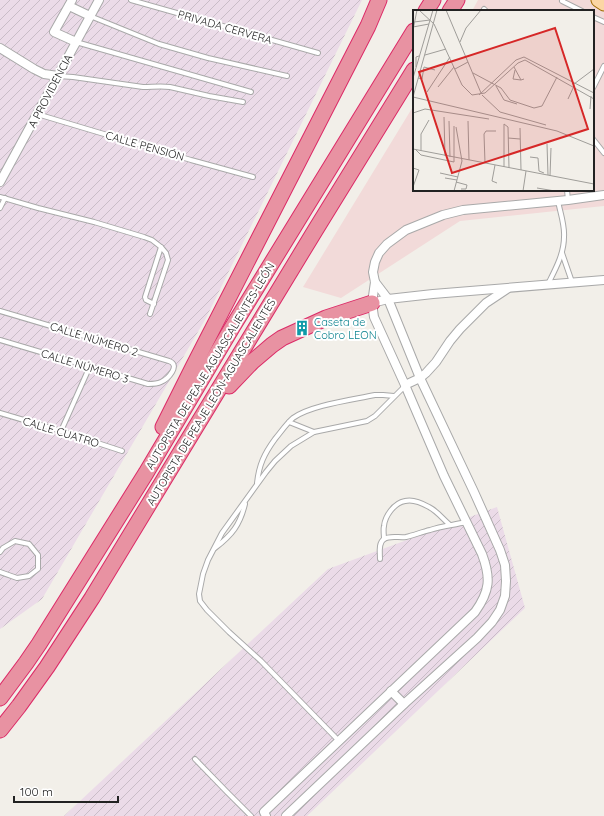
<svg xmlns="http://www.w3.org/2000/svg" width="604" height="816" viewBox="0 0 604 816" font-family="Quicksand,sans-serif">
	<defs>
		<pattern id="industrial-furrows" width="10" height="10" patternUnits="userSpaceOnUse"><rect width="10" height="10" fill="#ebdbe8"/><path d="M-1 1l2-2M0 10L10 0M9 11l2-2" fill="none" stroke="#c9bcc7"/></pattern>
	</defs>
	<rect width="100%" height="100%" fill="#f2efe9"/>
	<!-- commercial -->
	<path fill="#f2dad9" d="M478 0H604V206L460 221 341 298 303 287 414 105V190H593V11H472Z"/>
	<!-- industrial -->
	<g fill="url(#industrial-furrows)">
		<path d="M0 0H362L206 318 42 599 0 629Z"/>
		<path d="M497 507 525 608 307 816H64L328 569Z"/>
	</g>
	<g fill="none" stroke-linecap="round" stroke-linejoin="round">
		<!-- service casing -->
		<g stroke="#a9a9a9" stroke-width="6">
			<g id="service">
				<path d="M131 0 318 53"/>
				<path d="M563 0 562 1 582 11"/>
				<path d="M484 9 486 11"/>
				<path d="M90 16 159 44 208 58 287 76"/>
				<path d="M593 17 604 22"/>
				<path d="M76 42 251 92"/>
				<path d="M58 76 73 77 143 87C152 87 161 86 170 87L209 96 243 102"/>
				<path d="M593 88 604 66"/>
				<path d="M37 114 191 160 253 177"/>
				<path d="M593 139 604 153"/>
				<path d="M567 190 568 200"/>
				<path d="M0 197 38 208 94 222 144 237 152 240 161 247 166 253 168 260 150 314"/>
				<path d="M0 208 5 198"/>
				<path d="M562 253 572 282"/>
				<path d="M548 284C555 270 564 254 564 237 565 225 560 212 558 201"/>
				<path d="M154 304 146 300 145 297 161 247"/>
				<path d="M0 311 169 361C181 365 168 379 161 382 157 384 153 384 148 384L0 340"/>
				<path d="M0 413 61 431 122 451"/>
				<path d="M289 422 314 432"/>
				<path d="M61 431 90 366"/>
				<path d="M257 483C259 465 264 454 275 439 281 432 286 424 293 418 311 405 352 400 375 395H383L394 396"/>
				<path d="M384 539C384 535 383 530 384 526 385 516 394 503 405 501 412 499 422 503 429 507 437 511 443 519 450 525"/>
				<path d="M215 548C232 535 240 525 245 504"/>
				<path d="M0 552 3 548 15 541 29 544 38 555V569L29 576 17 578 0 572"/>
				<path d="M380 559C380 553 378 543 384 539 390 535 399 538 406 537 414 535 422 532 430 530 442 526 454 525 466 522"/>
				<path d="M338 740 261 661 229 632 207 610 200 601 199 594 203 574 208 560 222 533 266 472 275 461 291 446 314 432 367 421 375 416 405 386"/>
				<path d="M195 759 227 792 251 816"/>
			</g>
		</g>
		<!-- minor casing -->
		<g stroke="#a9a9a9" stroke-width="10">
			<g id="minor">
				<path d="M72 0 54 32 76 42"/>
				<path d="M69 6 90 16"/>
				<path d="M0 48 34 69 44 74 58 76"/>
				<path d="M0 182 99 0"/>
				<path d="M372 303 388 299 433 294 604 280"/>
				<path d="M405 385 420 378 426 373 436 362 450 341 460 329 486 303 507 289"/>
				<path d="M391 691 404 704"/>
				<path d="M266 816 264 812 475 612C490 591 491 578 482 554L444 476 405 385 374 317 372 303 375 282 373 272 375 262 379 253 387 244 406 230 443 215 463 210 568 200 604 195"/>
				<path d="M286 816 404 704 477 638 492 622 500 610 505 596 506 581 505 565 500 550 474 492 420 378 388 299 375 282"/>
			</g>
		</g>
		<!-- primary casing -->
		<g stroke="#a06b00" stroke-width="15">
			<path id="primary" d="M598 0 604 4"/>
		</g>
		<!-- motorway casing -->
		<g stroke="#dc2a67" stroke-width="17">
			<g id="motorway">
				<path d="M426 11 433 0"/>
				<path d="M450 11 457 0"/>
				<path d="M229 386 252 362 272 345 282 338 326 318 372 303"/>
				<path d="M163 427 193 367 368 26 379 0"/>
				<path d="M0 698 26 663 39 644 146 473 233 326 414 31"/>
				<path d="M0 730 19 706 47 667 92 598 316 229 414 70"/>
			</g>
		</g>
		<!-- service -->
		<use href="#service" stroke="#fff" stroke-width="4"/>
		<!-- minor -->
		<use href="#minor" stroke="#fff" stroke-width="8"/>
		<!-- primary -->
		<use href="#primary" stroke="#fcd6a4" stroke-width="13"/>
		<!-- motorway -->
		<use href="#motorway" stroke="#e892a2" stroke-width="15"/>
	</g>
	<!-- icons -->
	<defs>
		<g id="building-bare" transform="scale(1.2)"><path d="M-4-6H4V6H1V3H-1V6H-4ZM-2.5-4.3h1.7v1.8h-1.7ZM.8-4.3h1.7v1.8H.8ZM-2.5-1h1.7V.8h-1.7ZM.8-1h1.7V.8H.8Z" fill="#0f9aa8" stroke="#fff" stroke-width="2.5" paint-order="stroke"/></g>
	</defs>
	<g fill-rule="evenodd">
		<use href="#building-bare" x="302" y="328"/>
	</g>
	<g text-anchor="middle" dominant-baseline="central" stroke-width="4" stroke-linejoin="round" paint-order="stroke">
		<!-- street labels -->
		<g font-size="11" fill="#222" stroke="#fff">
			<text transform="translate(225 27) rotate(16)">PRIVADA CERVERA</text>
			<text transform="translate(50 91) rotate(-62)">A PROVIDENCIA</text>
			<text transform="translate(145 146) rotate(16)">CALLE PENSIÓN</text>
			<text transform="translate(94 339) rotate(17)">CALLE NÚMERO 2</text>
			<text transform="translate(85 366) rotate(17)">CALLE NÚMERO 3</text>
			<text transform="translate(210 366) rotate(-59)">AUTOPISTA DE PEAJE AGUASCALIENTES-LEÓN</text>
			<text transform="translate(211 402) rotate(-59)">AUTOPISTA DE PEAJE LEÓN-AGUASCALIENTES</text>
			<text transform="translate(61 432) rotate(17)">CALLE CUATRO</text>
		</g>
		<!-- culture labels -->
		<g font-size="11" fill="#0d838f" stroke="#fff" text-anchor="start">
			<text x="314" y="322">Caseta de<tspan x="314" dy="13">Cobro LEON</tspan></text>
		</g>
	</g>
	<!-- overview -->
	<g transform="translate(413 10)">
		<rect width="181" height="181" fill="#f2efe9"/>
		<path fill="none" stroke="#9f9d99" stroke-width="1" d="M6 0 21 14 49 75 59 85 72 83 105 53 112 50 181 89M33 0 68 83M1 12 17 10M0 17 16 14M0 20 4 0M47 32 53 18 68 0M12 45 33 39M3 57V47L6 46M101 57 108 70 111 69M42 59 55 52M102 60 100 69 108 70M60 63 88 78 97 90 121 98 129 96 144 67M0 68 20 0M5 68 9 69 11 57 22 60M161 74 181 59M83 76 91 90 104 94M25 77 41 57M14 82 37 47M66 85 103 50 111 47 181 83M69 85 87 102 133 115M0 87 24 0M0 87 144 121 181 136M155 89 161 76M177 99 178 86M0 103 12 99 76 109M31 107 32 146M36 111 37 147M55 111 56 150M107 118 108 160M95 128 107 129M134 134 135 165M0 139 181 174M3 140 8 145 41 152V116M8 141V124L16 110M117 147 125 148 126 161 131 163M72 153 71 124 73 121H83M82 155 79 171 84 173M91 157V114L95 117 96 158M0 158 6 160 0 177M27 163 45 167M137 166 138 138M32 168 44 170M43 172 54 175 53 179H48M124 178 142 181M41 181 49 151 43 117M110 181 113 161"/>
		<path fill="#d62828" fill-opacity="0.15" stroke="#d62828" stroke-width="2" d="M142 18 175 119 39 163 6 62Z"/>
		<rect width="181" height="181" fill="none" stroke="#222" stroke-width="2"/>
	</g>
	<!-- scale -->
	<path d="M14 796v6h104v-6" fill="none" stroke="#222222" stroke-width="2"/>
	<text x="20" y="796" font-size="12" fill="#222222" stroke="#ffffff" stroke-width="3" paint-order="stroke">100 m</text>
</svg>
